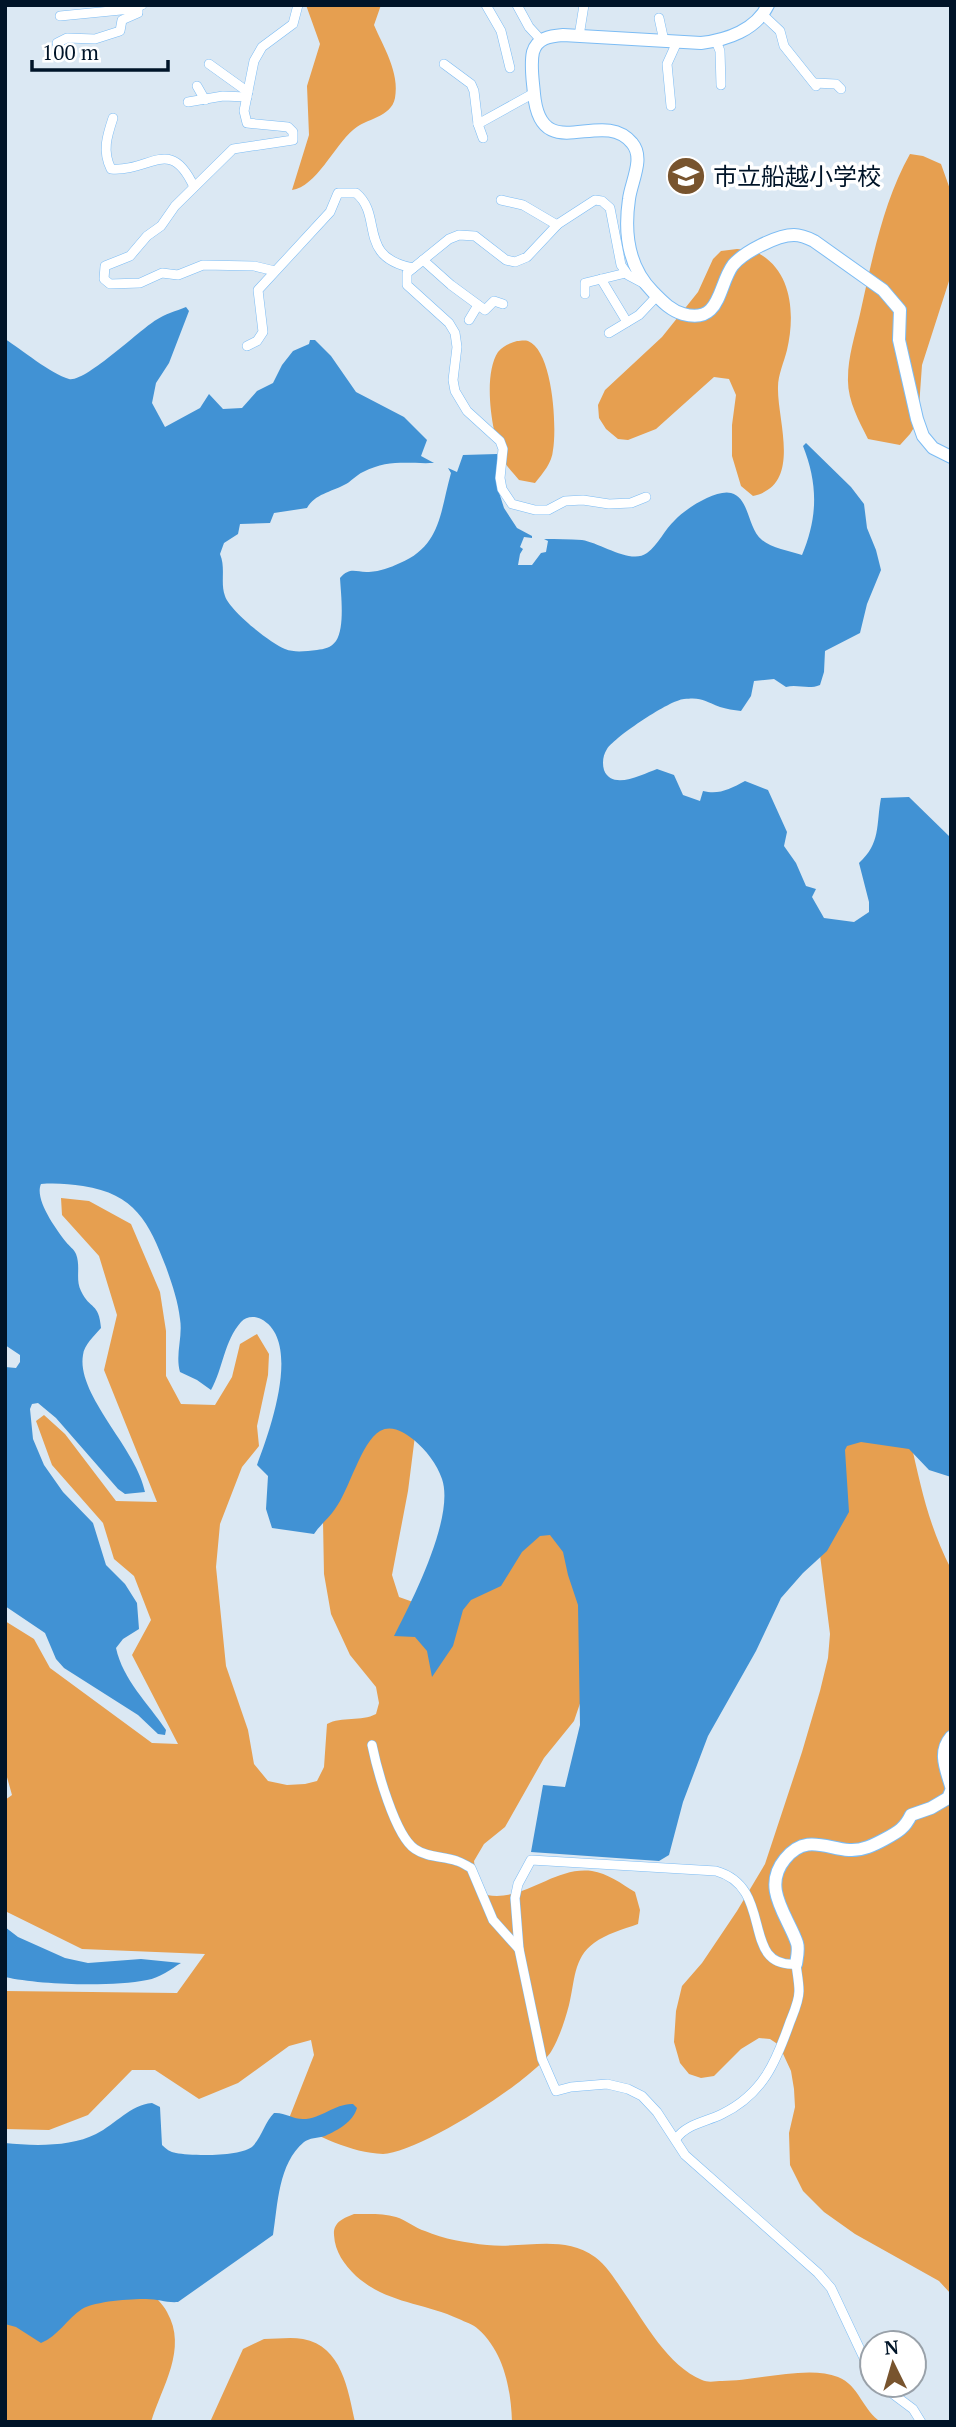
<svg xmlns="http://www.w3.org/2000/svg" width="956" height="2427" viewBox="0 0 956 2427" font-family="'PT Serif','Noto Sans JP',serif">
	<rect width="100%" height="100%" fill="#dbe8f3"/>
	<!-- forest -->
	<g fill="#e69f50">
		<path d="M306 5H381L374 25C383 46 400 73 395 98 391 118 366 118 353 130 334 146 316 187 292 190L309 135 307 86 320 44Z"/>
		<path d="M910 154 923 156 941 164 951 192 949 281 922 365 918 421 910 434 900 445 868 439C859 421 847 400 848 378 848 357 855 335 860 314 872 260 883 202 910 154Z"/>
		<path d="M737 249C744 250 753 250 758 253 793 272 795 316 787 350 784 362 778 375 778 387 777 421 803 485 753 496L741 486 732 456V425L736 395 729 379 714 377 656 429 628 440 618 439 606 429 599 418 598 405 605 390 662 337 698 292 713 259 721 251Z"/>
		<path d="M517 341C520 341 524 340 528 341 553 351 557 427 553 450 552 463 543 473 535 483L519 480C515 475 509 469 505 463 492 439 482 376 498 352 503 346 510 343 517 341Z"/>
		<path d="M61 1198 89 1201 131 1224 160 1292 166 1331V1376L181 1404 215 1405 232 1377 240 1344 257 1334 269 1354 268 1375 257 1426 259 1446 242 1467 220 1524 216 1567 226 1666 248 1730 254 1764 268 1781 287 1785 305 1784 317 1781 324 1767 327 1724C342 1716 361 1722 376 1714L379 1703 376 1687 350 1655 331 1614 324 1574 322 1468 375 1400 417 1420 408 1491 392 1575 399 1597 413 1602 564 1483 588 1680 574 1721 544 1758 505 1827 484 1844 474 1861 476 1877 487 1895C525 1902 554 1866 592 1871 607 1873 622 1884 635 1892L640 1910 638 1924C624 1929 606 1934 594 1943 573 1958 575 1982 569 2005 565 2020 560 2036 552 2050 536 2079 417 2154 383 2154 351 2153 317 2135 288 2121L314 2055 311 2040 289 2046 238 2083 199 2099 155 2070H132L88 2115 49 2130 5 2129V1991L177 1993 205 1954 82 1949 5 1911V1800L12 1795 5 1770V1621L34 1639 50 1668 152 1743 178 1744 132 1655 151 1620 134 1576 114 1559 103 1523 52 1465 36 1421 44 1415 65 1434 116 1501 157 1502 104 1370 117 1315 99 1256 62 1215Z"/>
		<path d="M853 1405 910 1439C921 1487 928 1524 951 1569V2294L939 2281 855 2234 824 2212 803 2191 790 2165 789 2133 795 2107 794 2089 791 2071 779 2045 770 2039 759 2038 741 2049 714 2076 701 2078 689 2074 680 2063 674 2042 676 2011 682 1986 702 1963 737 1911 765 1864 802 1752 820 1691 828 1658 830 1634 819 1547Z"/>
		<path d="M354 2214C368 2214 383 2213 396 2217 406 2220 415 2228 425 2231 443 2239 467 2243 487 2245 524 2249 562 2234 595 2257 608 2267 616 2281 625 2294 645 2323 668 2366 702 2380 708 2383 716 2381 722 2381 756 2381 808 2365 838 2377 859 2385 863 2411 881 2422H512C511 2389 504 2352 478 2329 473 2324 465 2322 459 2319 422 2302 388 2304 356 2276 344 2264 335 2252 334 2235 333 2222 344 2218 354 2214Z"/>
		<path d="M149 2291C155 2297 163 2304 167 2312 188 2349 162 2386 151 2422H5V2297Z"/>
		<path d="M264 2339C277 2339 291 2337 303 2339 342 2346 348 2390 355 2422H210L243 2349Z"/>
	</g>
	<!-- water -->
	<g fill="#4192d4">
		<path d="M186 307 189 311 169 363 156 383 152 403 165 427 200 408 209 394 223 409 242 408 257 391 273 383 282 365 293 351 309 344 310 340H315L331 356 356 392 404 417 427 440 421 456 434 463C407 464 389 459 363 472 356 475 351 482 344 485 331 492 315 494 307 508L274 513 270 523 240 524 238 534 224 543 220 554C226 568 220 583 225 596 230 611 270 643 285 649 295 653 306 651 317 650 324 649 331 648 336 641 345 627 341 595 340 578 351 566 356 573 369 572 381 571 389 568 400 563 441 546 440 512 451 473L448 468 457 472 463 455 497 454V486L504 508 517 528 532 536V538L524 537 520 547 523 549 520 554 518 565H532L541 553 546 552 548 541 544 539C557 539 569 539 582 540 601 543 631 565 647 553 658 545 665 529 675 520 685 509 716 489 731 493 750 498 747 528 762 540 772 548 789 551 802 555 818 517 818 484 803 446L806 443 851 487 864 504 867 528 876 550 881 570 867 604 860 633 825 651 824 672 820 685C808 690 798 684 786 687L774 679 754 681 751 696 741 711C734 710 726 709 720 707 704 701 703 697 684 699 670 700 616 736 607 749 603 755 602 763 604 770 612 791 643 774 657 769L674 775 683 795 700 801 703 791C719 795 730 789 745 781L768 790 787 832 784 846 796 863 806 886 816 889 812 897 824 918 854 922 869 912V902L859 863C881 843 876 825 881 798L909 797 951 838V1477L929 1470 909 1449 861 1442 847 1446 845 1450 849 1512 827 1551 803 1573 781 1598 756 1651 708 1736 683 1802 669 1855 659 1861 531 1852 543 1785 565 1787 580 1725 578 1605 568 1575 563 1552 550 1535 540 1536 522 1552 501 1586 471 1600 463 1610 453 1646 432 1677 427 1651 415 1637 394 1636C412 1601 455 1517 442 1479 437 1464 426 1450 414 1440 405 1433 392 1424 380 1431 361 1442 349 1491 335 1509 329 1518 320 1525 314 1534L272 1528 266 1509 268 1476 257 1465C269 1433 303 1341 261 1319 255 1316 246 1316 241 1322 224 1341 223 1369 211 1390L197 1380 180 1372C175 1354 183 1337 180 1319 178 1301 172 1284 166 1267 149 1222 135 1194 83 1186 69 1184 56 1183 41 1184 34 1199 56 1229 66 1242 69 1246 74 1249 76 1254 81 1267 75 1279 81 1291 90 1310 99 1302 101 1328 94 1336 84 1345 83 1355 76 1395 137 1449 145 1492L125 1494 118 1489 56 1418 38 1403 32 1404 30 1409 33 1439 44 1465 63 1492 93 1523 106 1565 125 1584 137 1603 139 1629 123 1639 116 1648C123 1680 148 1703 166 1730L165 1735 158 1734 138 1715 64 1668 56 1659 45 1633 5 1606V1367L16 1368 20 1362V1355L5 1345V339C21 349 51 374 69 379 85 383 138 331 156 320 165 314 176 311 186 307Z"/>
		<path d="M5 1927 18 1937 65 1958 88 1963 141 1959 181 1963C171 1969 160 1978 147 1980 112 1987 40 1985 5 1977Z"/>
		<path d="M152 2103 160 2107 162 2145C166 2149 170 2152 176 2153 192 2156 242 2157 253 2146 262 2136 265 2122 274 2113 284 2112 293 2119 303 2119 321 2119 336 2103 353 2104L357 2108C353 2122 338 2130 325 2136 318 2138 309 2138 304 2142 278 2164 278 2204 273 2235L178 2302C167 2303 158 2299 146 2299 130 2299 96 2301 82 2309 67 2319 58 2336 41 2343L16 2327 5 2324V2143C33 2146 71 2147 96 2134 116 2124 130 2105 152 2103Z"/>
	</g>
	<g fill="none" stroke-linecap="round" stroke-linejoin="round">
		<!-- street casing -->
		<g stroke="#7cbcf4" stroke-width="10">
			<g id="street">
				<path d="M486 5 501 31 510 68"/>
				<path d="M517 5 529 27 541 40"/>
				<path d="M763 15 780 31 784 46 816 86"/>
				<path d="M60 16 131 9 142 5"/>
				<path d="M659 18 664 41"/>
				<path d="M579 36 584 5"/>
				<path d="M716 41 720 51 721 85"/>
				<path d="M57 43 67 38 95 39 120 31 122 20 138 13V6"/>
				<path d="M209 64 248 92"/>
				<path d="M444 64 471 84 474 91 478 124"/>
				<path d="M814 83 836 84 841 89"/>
				<path d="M197 86 205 100"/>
				<path d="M188 102 223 96 247 97"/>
				<path d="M671 106 667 64 677 42"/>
				<path d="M113 118C107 136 102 151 111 169 151 172 170 135 194 187"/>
				<path d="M483 138 478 124 534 93"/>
				<path d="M501 200 523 205 557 225"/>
				<path d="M423 260 451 285 485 310 494 301 503 304"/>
				<path d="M275 271 254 266 203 265 178 275 162 273 140 283 110 284 104 279 105 266 130 256 147 236 161 226 175 206 233 149 293 140V132L288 127 247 123 244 111 254 61 262 47 293 24 298 5"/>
				<path d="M601 279 627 322"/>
				<path d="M643 283 628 275 621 265 610 208 602 201 595 200 558 224 527 257 515 262 506 260 475 236 459 235 449 239 407 273V285L449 323 455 333 457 347 453 380 455 391 467 411 500 441 503 449 500 478 502 489 512 504 535 510H548L565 501 583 500 609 504 631 503 646 497"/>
				<path d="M585 294V283L626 273"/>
				<path d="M469 320 478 305"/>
				<path d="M609 333 639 315 657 296"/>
				<path d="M247 346 257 341 263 332 258 290 330 212 338 193H356C384 216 356 257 413 268"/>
				<path d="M372 1745C377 1769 395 1836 415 1849 428 1858 443 1856 457 1861 461 1862 467 1866 471 1868L493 1920 519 1949"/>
				<path d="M676 2139C686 2124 706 2122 722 2114 763 2094 776 2062 790 2022 794 2012 799 2001 799 1991 799 1982 797 1973 796 1964 739 1968 776 1888 716 1871L531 1860 518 1884 515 1898 519 1949 542 2059 556 2091 571 2087 607 2084 628 2089 642 2096 657 2112 685 2155 818 2273 831 2288 872 2375"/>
				<path d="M881 2385 913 2409 921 2422"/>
			</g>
		</g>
		<!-- secondary casing -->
		<g stroke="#7cbcf4" stroke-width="14">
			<g id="secondary">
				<path d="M768 5C756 30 727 40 701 43L563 35C550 36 537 38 533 52 530 65 533 81 534 94 541 168 602 106 632 143 645 158 631 182 629 199 624 233 628 267 653 292 662 301 670 310 683 314 721 325 718 285 733 265 744 252 777 235 794 235 802 235 808 238 814 241L883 290 900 310 899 340 917 419 923 436 933 448 951 457"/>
				<path d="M951 1737C938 1752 946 1769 951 1786"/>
				<path d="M796 1964C797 1958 799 1949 797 1943 788 1916 761 1888 785 1859 805 1834 825 1848 849 1850 862 1851 874 1845 885 1839 898 1832 905 1828 911 1815L931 1808 948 1798 951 1791"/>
			</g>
		</g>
		<!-- street -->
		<use href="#street" stroke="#fff" stroke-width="9"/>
		<!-- secondary -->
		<use href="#secondary" stroke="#fff" stroke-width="12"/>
	</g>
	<!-- icons -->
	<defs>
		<g id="school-disc" transform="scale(2.0125)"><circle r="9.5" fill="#78542e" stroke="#fff"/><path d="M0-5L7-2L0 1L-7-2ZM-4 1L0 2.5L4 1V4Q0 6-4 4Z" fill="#fff"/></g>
	</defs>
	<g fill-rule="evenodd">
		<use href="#school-disc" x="686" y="176"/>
	</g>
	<g text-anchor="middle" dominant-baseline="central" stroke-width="7" stroke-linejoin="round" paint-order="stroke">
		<!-- poi labels -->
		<g font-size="24" fill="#001428" stroke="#fff" text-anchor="start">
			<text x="713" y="176">市立船越小学校</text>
		</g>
	</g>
	<!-- border -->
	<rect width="956" height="2427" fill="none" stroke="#001428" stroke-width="14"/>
	<!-- north arrow -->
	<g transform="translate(893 2364) rotate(355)"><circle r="33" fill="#ffffff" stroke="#99a1a9" stroke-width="2"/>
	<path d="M0-5L12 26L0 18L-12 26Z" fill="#78542e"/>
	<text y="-10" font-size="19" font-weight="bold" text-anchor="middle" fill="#001428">N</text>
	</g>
	<!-- scale -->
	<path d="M32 60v10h136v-10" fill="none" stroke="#001428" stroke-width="3.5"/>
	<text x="42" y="60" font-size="21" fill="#001428" stroke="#ffffff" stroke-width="5" paint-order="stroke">100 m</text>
</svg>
